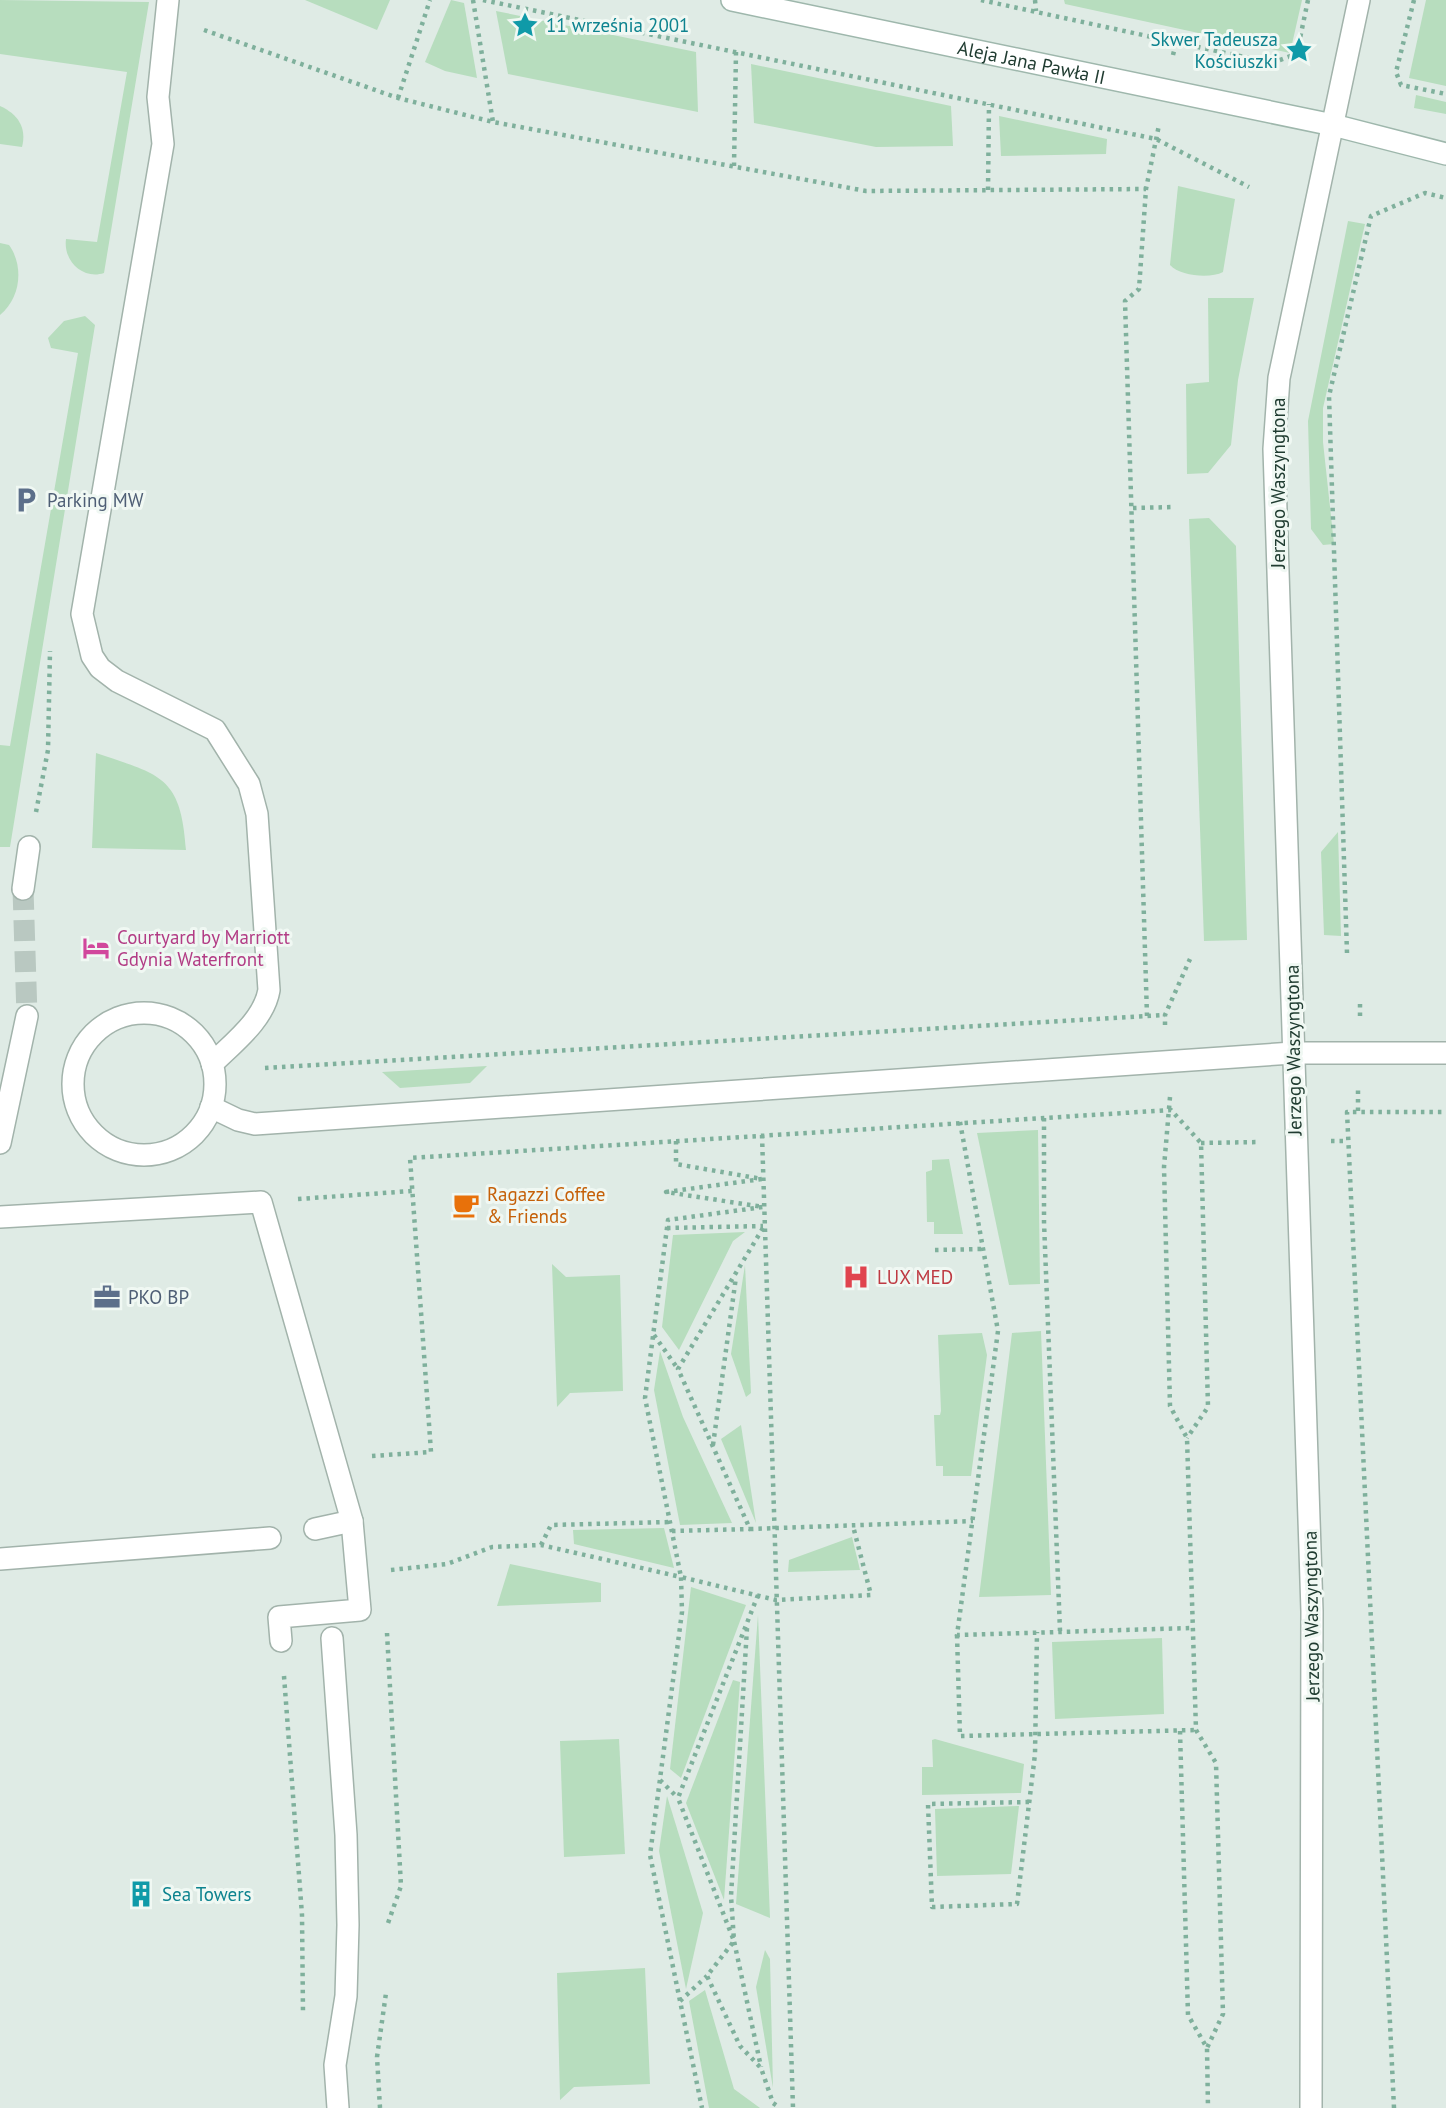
<svg xmlns="http://www.w3.org/2000/svg" width="1446" height="2108" viewBox="0 0 1446 2108" font-family="'PT Sans',sans-serif">
	<rect width="100%" height="100%" fill="#dfebe5"/>
	<!-- green -->
	<g fill="#b7ddbe">
		<path d="M0 0 149 2 104 273C83 280 63 261 66 239L97 242 127 72 0 54Z"/>
		<path d="M305 0H390L377 30Z"/>
		<path d="M451 0 464 3 477 78 445 71 425 62Z"/>
		<path d="M1064 0H1302L1290 53 1065 4Z"/>
		<path d="M1426 0H1446V86L1409 78Z"/>
		<path d="M496 11 696 52 698 112 508 74Z"/>
		<path d="M751 64 951 106 953 146 876 147 754 123Z"/>
		<path d="M1416 95 1446 102V114L1414 108Z"/>
		<path d="M0 106C18 114 27 128 22 147L0 144Z"/>
		<path d="M999 116 1107 139 1106 154 1001 156Z"/>
		<path d="M1178 186 1235 199 1223 272C1210 279 1180 276 1170 265Z"/>
		<path d="M1348 221 1365 224 1323 408V442L1334 544 1323 545 1311 529 1308 421Z"/>
		<path d="M0 243 9 245C24 266 21 298 0 315Z"/>
		<path d="M1208 298H1254L1238 380 1231 445 1208 473 1187 474 1186 384 1209 382Z"/>
		<path d="M85 316 95 325 10 847H0V745L10 746 78 353 51 348 48 338 64 321Z"/>
		<path d="M1209 518 1236 546 1247 940 1204 941 1189 519Z"/>
		<path d="M96 753C161 775 181 776 186 850L92 848Z"/>
		<path d="M1338 832 1341 936 1324 935 1321 852Z"/>
		<path d="M487 1066 470 1083 400 1088 382 1072Z"/>
		<path d="M1038 1130 1040 1284 1009 1285 977 1133Z"/>
		<path d="M949 1159 963 1234H934V1222H927L926 1172 932 1170V1160Z"/>
		<path d="M745 1232 733 1241 679 1350 662 1327 673 1235Z"/>
		<path d="M552 1264 566 1277 620 1275 623 1391 570 1393 557 1407Z"/>
		<path d="M745 1265 751 1393 746 1397 731 1354Z"/>
		<path d="M1041 1331 1051 1595 979 1597 1012 1333Z"/>
		<path d="M982 1333 987 1355 971 1476H943V1466H936L934 1415H940L941 1411 938 1335Z"/>
		<path d="M660 1351 683 1417 732 1523 680 1525 654 1390Z"/>
		<path d="M741 1425 756 1523 721 1439Z"/>
		<path d="M664 1528 674 1568 574 1544 573 1530Z"/>
		<path d="M852 1537 860 1570 788 1572 789 1560Z"/>
		<path d="M510 1564 601 1583V1602L497 1606Z"/>
		<path d="M691 1587 746 1605 681 1778 670 1769Z"/>
		<path d="M758 1615 770 1918 736 1904Z"/>
		<path d="M1162 1638 1164 1714 1055 1719 1052 1642Z"/>
		<path d="M733 1680 740 1682 724 1900 686 1803Z"/>
		<path d="M619 1739 625 1854 564 1857 560 1741Z"/>
		<path d="M935 1739 1024 1764 1021 1793 922 1795V1767H933L932 1740Z"/>
		<path d="M667 1796 703 1913 686 1989 659 1851Z"/>
		<path d="M1019 1806 1011 1874 937 1876 935 1809Z"/>
		<path d="M765 1950 770 1959 773 2088 756 1987Z"/>
		<path d="M645 1968 650 2084 574 2087 560 2100 557 1973Z"/>
		<path d="M705 1990 734 2089 760 2108H709L689 2001Z"/>
	</g>
	<g fill="none" stroke-linecap="round" stroke-linejoin="round">
		<!-- street-tunnel -->
		<path stroke="#b9c8c1" stroke-width="21" stroke-dasharray="21 10" stroke-linecap="butt" d="M23 889 27 1016"/>
		<!-- lane casing -->
		<g stroke="#a2b3ab" stroke-width="24">
			<g id="lane">
				<path d="M168 0 158 97 163 144 82 614 92 656 100 668 117 681 215 730 249 784 257 814 269 990C264 1020 233 1043 212 1064"/>
				<circle cx="144" cy="1084" r="71"/>
				<path d="M211 1107 238 1120 255 1124 1293 1053"/>
				<path d="M332 1638 346 1835 348 1925 346 1996 335 2065 338 2108"/>
			</g>
		</g>
		<!-- street casing -->
		<g stroke="#a2b3ab" stroke-width="24">
			<g id="street">
				<path d="M23 889 29 847"/>
				<path d="M1293 1053H1446"/>
				<path d="M0 1143 27 1016"/>
				<path d="M0 1217 261 1202 352 1521 360 1610 279 1617 281 1641"/>
				<path d="M315 1529 352 1521"/>
				<path d="M0 1559 270 1538"/>
				<path d="M1311 2108 1312 1611 1274 449 1279 378 1359 0"/>
			</g>
		</g>
		<!-- secondary casing -->
		<g stroke="#9eb7ac" stroke-width="24">
			<g id="secondary">
				<path id="s1" d="M732 0 1333 125 1446 154"/>
			</g>
		</g>
		<!-- path -->
		<g stroke="#7fb09c" stroke-width="4.5" stroke-dasharray="3.5 5" stroke-linecap="butt">
			<path d="M473 0 493 122"/>
			<path d="M483 0 1156 139 1249 187"/>
			<path d="M981 0 1272 63 1293 55 1299 43 1308 0"/>
			<path d="M1035 0 1036 11"/>
			<path d="M1414 0 1396 72 1401 85 1446 94"/>
			<path d="M204 30 398 98 493 122 866 191 1146 189"/>
			<path d="M1173 55 1176 43"/>
			<path d="M398 98 430 0"/>
			<path d="M734 166 736 52"/>
			<path d="M988 190 989 104"/>
			<path d="M1133 508 1174 507"/>
			<path d="M36 812 48 750 50 651"/>
			<path d="M1347 953 1329 396 1371 216 1425 193 1446 198"/>
			<path d="M1147 1016 1125 301 1139 289 1146 189 1159 125"/>
			<path d="M1360 1016V1004"/>
			<path d="M1165 1025V1015L1190 959"/>
			<path d="M265 1068 1165 1015"/>
			<path d="M1170 1097 1164 1167 1170 1406 1187 1438 1196 1730 1216 1763 1223 2014 1207 2048"/>
			<path d="M1358 1111V1088"/>
			<path d="M1044 1118V1222L1060 1631"/>
			<path d="M960 1122 998 1331 957 1635 1192 1628"/>
			<path d="M762 1135 793 2108"/>
			<path d="M676 1141V1164L762 1179 666 1192 763 1207 668 1220 645 1398 681 1577 776 1600 871 1595 853 1526"/>
			<path d="M1331 1141H1348"/>
			<path d="M1201 1143 1260 1142"/>
			<path d="M298 1199 412 1191"/>
			<path d="M667 1228 763 1226"/>
			<path d="M763 1228 678 1369 750 1529 973 1521"/>
			<path d="M935 1250 983 1249"/>
			<path d="M654 1335 678 1369"/>
			<path d="M713 1445 736 1277"/>
			<path d="M372 1456 431 1452 410 1158 1171 1110 1201 1143 1208 1407 1187 1438"/>
			<path d="M672 1531 750 1529"/>
			<path d="M541 1545 551 1525 670 1522"/>
			<path d="M391 1570 447 1564 492 1547 541 1545 681 1577 682 1612 650 1855 702 2108"/>
			<path d="M758 1595 678 1798 734 1941 707 1976 740 2046 761 2068 773 2103 780 2108"/>
			<path d="M747 1628 731 1896 734 1941 761 2067"/>
			<path d="M387 1633 401 1886 387 1926"/>
			<path d="M957 1635 960 1736 1196 1730"/>
			<path d="M284 1676 302 1915 303 2013"/>
			<path d="M1180 1731 1188 2015 1207 2048 1208 2108"/>
			<path d="M660 1780 678 1798"/>
			<path d="M1029 1802 928 1804 932 1907 1017 1904 1035 1754 1037 1632"/>
			<path d="M680 2001 707 1976"/>
			<path d="M380 2108 377 2057 386 1993"/>
			<path d="M1394 2108 1347 1112H1446"/>
		</g>
		<!-- lane -->
		<use href="#lane" stroke="#fff" stroke-width="21"/>
		<!-- street -->
		<use href="#street" stroke="#fff" stroke-width="21"/>
		<!-- secondary -->
		<use href="#secondary" stroke="#fff" stroke-width="21"/>
	</g>
	<!-- icons -->
	<defs>
		<g id="sight-bare" transform="scale(2.1)"><path d="M0-6L1.8-2.2L6-1.7L2.9 1.2L3.7 5.4L0 3.3L-3.7 5.4L-2.9 1.2L-6-1.7L-1.8-2.2Z" fill="#0f9aa8" stroke="#f0f8f3" stroke-width="2.5" paint-order="stroke"/></g>
		<g id="parking-bare" transform="scale(2.1)"><path d="M-3.5-5.5H1a3.5 3.5 0 0 1 0 7H-1V5.5H-3.5ZM-1-3.4V-.6H.8a1.4 1.4 0 0 0 0-2.8Z" fill="#5c6f8a" stroke="#f0f8f3" stroke-width="2.5" paint-order="stroke"/></g>
		<g id="hotel-bare" transform="scale(2.1)"><path d="M-6-4.5h1.5V1H6V5H4.5V3h-9V5H-6ZM-4 0a1.8 1.8 0 1 1 3.6 0ZM.5 0V-2.5h3Q6-2.5 6 0Z" fill="#d1479c" stroke="#f0f8f3" stroke-width="2.5" paint-order="stroke"/></g>
		<g id="cafe-bare" transform="scale(2.1)"><path d="M-5.5-4.5H6V0H3Q3 3.5 0 3.5H-2.5Q-5.5 3.5-5.5 0ZM3-3.2v2h1.7v-2ZM-6 4.5H4V6H-6Z" fill="#e8710a" stroke="#f0f8f3" stroke-width="2.5" paint-order="stroke"/></g>
		<g id="hospital-bare" transform="scale(2.1)"><path d="M-5-5h3v3.5h4V-5h3V5h-3V1.5h-4V5h-3Z" fill="#e0444e" stroke="#f0f8f3" stroke-width="2.5" paint-order="stroke"/></g>
		<g id="office-bare" transform="scale(2.1)"><path d="M-6-3h4V-5.5h4V-3h4V5H-6ZM-1-4.5V-3h2v-1.5ZM-6 0V1H6V0Z" fill="#5c6f8a" stroke="#f0f8f3" stroke-width="2.5" paint-order="stroke"/></g>
		<g id="building-bare" transform="scale(2.1)"><path d="M-4-6H4V6H1V3H-1V6H-4ZM-2.5-4.3h1.7v1.8h-1.7ZM.8-4.3h1.7v1.8H.8ZM-2.5-1h1.7V.8h-1.7ZM.8-1h1.7V.8H.8Z" fill="#0f9aa8" stroke="#f0f8f3" stroke-width="2.5" paint-order="stroke"/></g>
	</defs>
	<g fill-rule="evenodd">
		<use href="#sight-bare" x="525" y="25"/>
		<use href="#sight-bare" x="1299" y="50"/>
		<use href="#parking-bare" x="26" y="500"/>
		<use href="#hotel-bare" x="96" y="948"/>
		<use href="#cafe-bare" x="466" y="1205"/>
		<use href="#hospital-bare" x="856" y="1277"/>
		<use href="#office-bare" x="107" y="1297"/>
		<use href="#building-bare" x="141" y="1894"/>
	</g>
	<g text-anchor="middle" dominant-baseline="central" stroke-width="6" stroke-linejoin="round" paint-order="stroke">
		<!-- culture labels -->
		<g font-size="19" fill="#0d838f" stroke="#f0f8f3" text-anchor="start">
			<text x="546" y="25">11 września 2001</text>
			<text x="1278" y="39" text-anchor="end">Skwer Tadeusza<tspan x="1278" dy="22">Kościuszki</tspan></text>
			<text x="162" y="1894">Sea Towers</text>
		</g>
		<!-- street labels -->
		<g font-size="19" fill="#203c31" stroke="#f0f8f3">
			<text stroke="none"><textPath href="#s1" startOffset="306">Aleja Jana Pawła II</textPath></text>
			<text transform="translate(1278 483) rotate(-90)">Jerzego Waszyngtona</text>
			<text transform="translate(1293 1050) rotate(-91)">Jerzego Waszyngtona</text>
			<text transform="translate(1311 1616) rotate(-91)">Jerzego Waszyngtona</text>
		</g>
		<!-- service labels -->
		<g font-size="19" fill="#4e5e75" stroke="#f0f8f3" text-anchor="start">
			<text x="47" y="500">Parking MW</text>
			<text x="128" y="1297">PKO BP</text>
		</g>
		<!-- hotel labels -->
		<g font-size="19" fill="#b23c85" stroke="#f0f8f3" text-anchor="start">
			<text x="117" y="937">Courtyard by Marriott<tspan x="117" dy="22">Gdynia Waterfront</tspan></text>
		</g>
		<!-- food labels -->
		<g font-size="19" fill="#c56008" stroke="#f0f8f3" text-anchor="start">
			<text x="487" y="1194">Ragazzi Coffee<tspan x="487" dy="22">&amp; Friends</tspan></text>
		</g>
		<!-- health labels -->
		<g font-size="19" fill="#be3a42" stroke="#f0f8f3" text-anchor="start">
			<text x="877" y="1277">LUX MED</text>
		</g>
	</g>
</svg>
